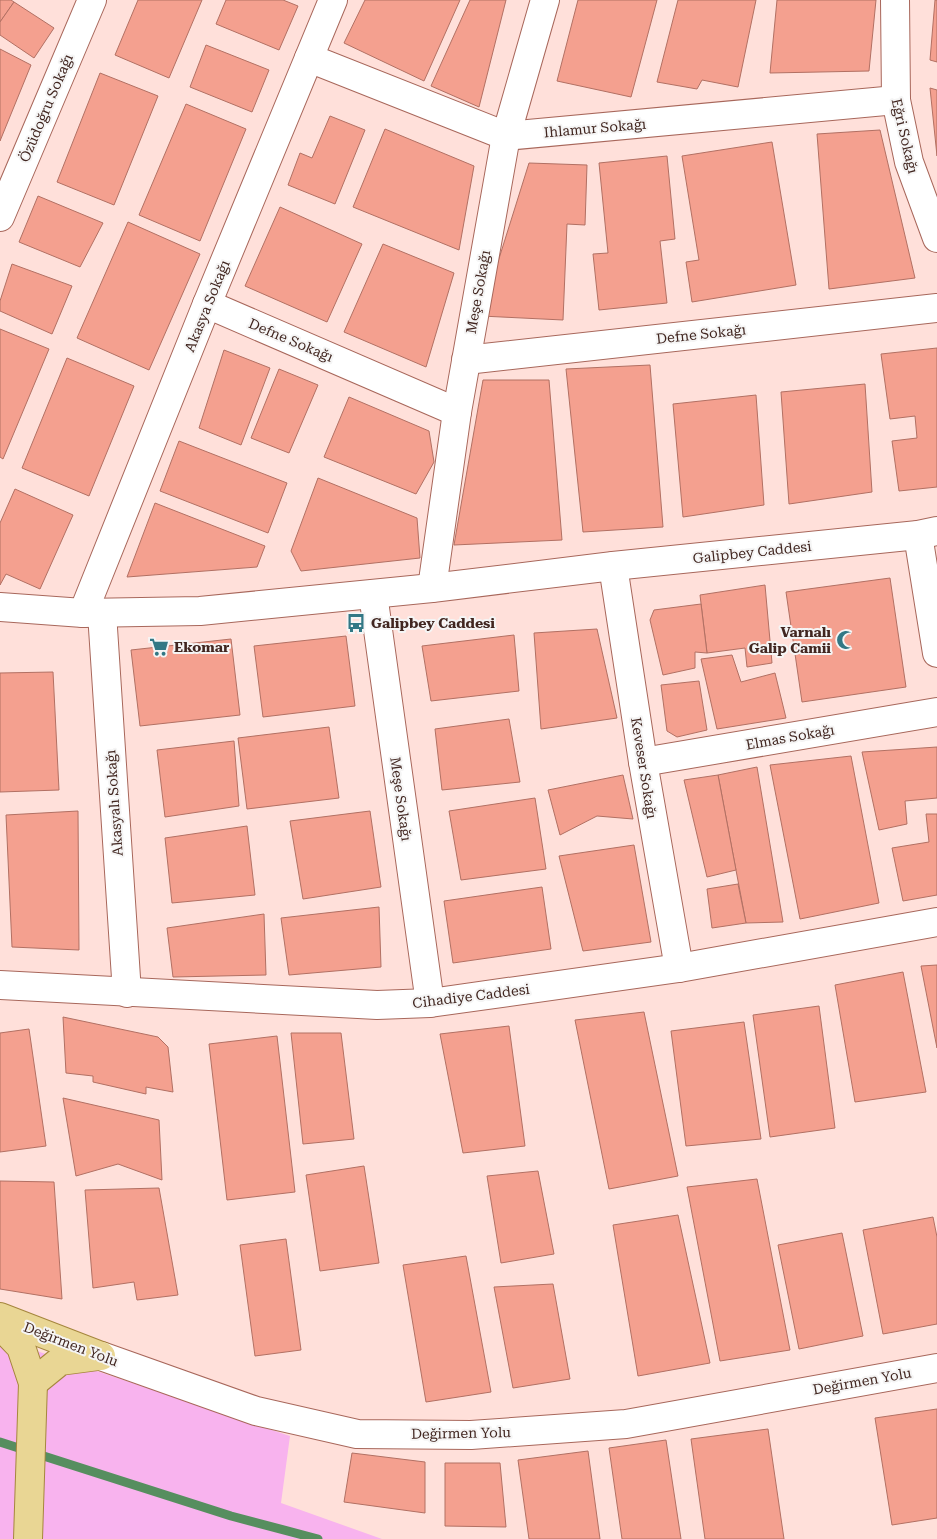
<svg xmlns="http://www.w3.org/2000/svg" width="937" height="1539" viewBox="0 0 937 1539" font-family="'Roboto Serif',serif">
	<rect width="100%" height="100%" fill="#ffe0da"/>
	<!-- green -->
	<path fill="#f8b3ee" d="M0 1341 13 1343 290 1436 281 1503 382 1539H0Z"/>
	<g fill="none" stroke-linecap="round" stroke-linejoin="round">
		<!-- stream -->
		<path stroke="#568e5f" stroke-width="9" d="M0 1442 231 1516 318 1539"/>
	</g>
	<!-- building -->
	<g fill="#f4a08f" stroke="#b27063">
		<path d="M0 0H11L14 2 0 22Z"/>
		<path d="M138 0H202L169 78 115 55Z"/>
		<path d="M226 0H283L298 6 279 50 216 24Z"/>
		<path d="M365 0H460L424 81 344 43Z"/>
		<path d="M470 0H506L479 107 431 86Z"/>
		<path d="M578 0H657L631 97 557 81Z"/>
		<path d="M678 0H756L738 87 702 80 697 89 657 82Z"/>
		<path d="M777 0H876L869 71 770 73Z"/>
		<path d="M935 0H937V62L930 60Z"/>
		<path d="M14 2 54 28 34 58 0 35V22Z"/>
		<path d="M206 45 269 70 252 112 190 87Z"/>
		<path d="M0 49 31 65 0 141Z"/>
		<path d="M100 73 158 96 114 205 57 182Z"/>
		<path d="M930 88 937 90V156Z"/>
		<path d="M186 104 246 129 200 241 139 215Z"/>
		<path d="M330 116 365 130 335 204 288 185 300 153 312 158Z"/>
		<path d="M385 129 474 166 459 250 353 207Z"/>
		<path d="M880 130 915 278 829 289 817 134Z"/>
		<path d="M772 142 796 285 692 302 686 262 699 260 682 156Z"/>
		<path d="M667 156 675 239 660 241 667 303 599 310 593 254 608 253 599 163Z"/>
		<path d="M529 163 587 165 585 225 567 224 563 320 481 316Z"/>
		<path d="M38 196 103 223 80 267 19 242Z"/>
		<path d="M280 207 362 244 327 322 245 286Z"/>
		<path d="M128 222 200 254 149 370 77 338Z"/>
		<path d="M383 244 454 273 426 367 344 332Z"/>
		<path d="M12 264 72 286 52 334 0 311V301Z"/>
		<path d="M0 329 49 349 3 459 0 457Z"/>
		<path d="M937 348V487L899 491 892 441 917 438 915 416 890 419 881 354Z"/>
		<path d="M224 350 270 368 241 445 199 428Z"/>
		<path d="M67 358 134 386 89 496 22 468Z"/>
		<path d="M650 365 663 527 583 532 566 369Z"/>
		<path d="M279 369 318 385 289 453 251 438Z"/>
		<path d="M483 380H549L562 540 454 545Z"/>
		<path d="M865 384 872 492 789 504 781 392Z"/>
		<path d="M756 395 764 505 683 517 673 404Z"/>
		<path d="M349 397 429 431 434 462 416 494 324 457Z"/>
		<path d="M179 441 287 483 268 533 160 491Z"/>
		<path d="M318 478 417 518 420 558 301 571 291 551Z"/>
		<path d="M15 489 73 515 40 589 6 574 0 585V523Z"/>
		<path d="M155 503 265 546 257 567 127 577Z"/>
		<path d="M890 578 906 687 802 702 786 592Z"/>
		<path d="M765 585 772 663 747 667 745 648 707 653 700 595Z"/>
		<path d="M701 604 707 653 695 652V668L663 675 650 620 654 610Z"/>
		<path d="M597 629 617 718 541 729 534 633Z"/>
		<path d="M514 635 519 691 431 701 422 646Z"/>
		<path d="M346 636 355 706 263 717 254 646Z"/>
		<path d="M231 639 240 715 140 726 131 650Z"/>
		<path d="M732 655 741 682 775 673 786 718 717 729 701 659Z"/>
		<path d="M53 672 59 790 0 792V673Z"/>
		<path d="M699 681 707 730 677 737 667 731 661 685Z"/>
		<path d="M509 719 520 782 442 790 435 729Z"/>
		<path d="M329 727 339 798 247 809 238 738Z"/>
		<path d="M234 741 239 806 165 817 157 750Z"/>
		<path d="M937 747V798L905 801 907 824 879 830 862 752Z"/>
		<path d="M851 756 879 903 800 919 770 765Z"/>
		<path d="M757 767 783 922 746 923 718 775Z"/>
		<path d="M623 775 633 819 597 816 560 835 548 790Z"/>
		<path d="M718 775 736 870 707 877 684 780Z"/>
		<path d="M535 798 546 869 461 880 449 811Z"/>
		<path d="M78 811 79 950 12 947 6 815Z"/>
		<path d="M370 811 381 887 303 899 290 821Z"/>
		<path d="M926 814H937V895L903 901 892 848 929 842Z"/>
		<path d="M247 826 255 895 172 903 165 838Z"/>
		<path d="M634 845 651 942 583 951 559 856Z"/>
		<path d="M738 884 746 923 712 928 707 889Z"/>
		<path d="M542 887 551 949 453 963 444 901Z"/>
		<path d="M379 907 381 967 289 975 281 918Z"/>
		<path d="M264 914 266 975 173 977 167 928Z"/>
		<path d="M937 965V1048L921 966Z"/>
		<path d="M903 972 926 1092 855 1102 835 985Z"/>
		<path d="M819 1006 835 1128 770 1137 753 1015Z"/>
		<path d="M644 1012 678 1176 609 1189 575 1020Z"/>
		<path d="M63 1017 158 1037 168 1047 173 1092 146 1087V1094L93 1082V1076L66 1073Z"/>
		<path d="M744 1022 761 1139 686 1146 671 1031Z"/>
		<path d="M509 1026 525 1146 463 1153 440 1034Z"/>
		<path d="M29 1029 46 1146 0 1152V1033Z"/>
		<path d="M291 1033H341L354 1139 303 1144Z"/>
		<path d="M277 1036 295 1192 227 1200 209 1044Z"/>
		<path d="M63 1098 159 1120 162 1180 118 1164 76 1176Z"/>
		<path d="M364 1166 379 1263 320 1271 306 1175Z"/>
		<path d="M538 1171 554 1254 501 1263 487 1176Z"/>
		<path d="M757 1179 790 1350 720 1361 687 1187Z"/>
		<path d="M0 1181 54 1182 62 1299 0 1289Z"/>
		<path d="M159 1188 178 1295 137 1300 134 1282 93 1288 85 1190Z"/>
		<path d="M678 1215 710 1363 638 1376 613 1225Z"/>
		<path d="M933 1217 937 1237V1324L883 1334 863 1230Z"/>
		<path d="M842 1233 863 1336 799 1349 778 1245Z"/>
		<path d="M286 1239 301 1350 255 1356 240 1245Z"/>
		<path d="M466 1256 491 1392 426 1402 403 1265Z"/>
		<path d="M553 1284 570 1379 513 1388 494 1287Z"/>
		<path d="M937 1409V1518L892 1525 875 1418Z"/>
		<path d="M768 1429 784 1539H705L691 1439Z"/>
		<path d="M666 1440 681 1539H622L609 1448Z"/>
		<path d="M588 1451 600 1539H529L518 1460Z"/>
		<path d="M352 1453 425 1462V1513L344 1502Z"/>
		<path d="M445 1463H500L506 1527 445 1526Z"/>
	</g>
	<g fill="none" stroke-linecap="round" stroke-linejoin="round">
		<!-- minor casing -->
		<g stroke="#a8675b" stroke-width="30">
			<g id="minor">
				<path d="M895 0 896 100 909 162 937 238"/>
				<path d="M309 58 506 136 896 100"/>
				<path d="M0 217 92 0"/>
				<path d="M207 304 457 412"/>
				<path d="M466 360 937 308"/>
				<path d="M918 535 937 653"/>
				<path d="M613 566 643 762 679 968"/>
				<path d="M432 588 457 412 506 136 545 0"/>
				<path d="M373 594 430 1003"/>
				<path d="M0 607 83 613 200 611 432 588 613 566 918 535 937 531"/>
				<path d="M83 613 207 304 333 0"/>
				<path d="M102 613 127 993"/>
				<path d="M643 762 937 712"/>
				<path d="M0 985 377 1005 430 1003 679 968 937 922"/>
				<path d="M101 1356 256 1411 357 1434 471 1435 626 1424 937 1368"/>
			</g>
		</g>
		<!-- major casing -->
		<g stroke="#a5863d" stroke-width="30">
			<g id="major">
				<path d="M0 1317 101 1356"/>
				<path d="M0 1325 21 1347 33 1383 28 1539"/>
				<path d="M33 1383 60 1361 98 1356"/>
			</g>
		</g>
		<!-- minor -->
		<use href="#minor" stroke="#fff" stroke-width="28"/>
		<!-- major -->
		<use href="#major" stroke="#e9d694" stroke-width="28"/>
	</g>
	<!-- icons -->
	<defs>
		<g id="bus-bare" transform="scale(1.5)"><path d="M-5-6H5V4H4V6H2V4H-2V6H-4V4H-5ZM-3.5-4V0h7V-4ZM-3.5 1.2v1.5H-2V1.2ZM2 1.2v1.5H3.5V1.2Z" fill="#327885" stroke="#f5f5f5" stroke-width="2.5" paint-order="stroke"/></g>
		<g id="mosque-bare" transform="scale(1.5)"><path d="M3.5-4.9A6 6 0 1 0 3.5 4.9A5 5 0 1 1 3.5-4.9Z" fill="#327885" stroke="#f5f5f5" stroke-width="2.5" paint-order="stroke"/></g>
		<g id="supermarket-bare" transform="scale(1.5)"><path d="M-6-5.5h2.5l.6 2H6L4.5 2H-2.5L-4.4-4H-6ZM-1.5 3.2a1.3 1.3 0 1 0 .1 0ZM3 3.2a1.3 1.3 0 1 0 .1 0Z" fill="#327885" stroke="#f5f5f5" stroke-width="2.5" paint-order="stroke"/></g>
	</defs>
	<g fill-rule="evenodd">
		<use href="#bus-bare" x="356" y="623"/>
		<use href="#mosque-bare" x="846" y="640"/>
		<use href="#supermarket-bare" x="159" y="647"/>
	</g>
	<g text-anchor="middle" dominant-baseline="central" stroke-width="4" stroke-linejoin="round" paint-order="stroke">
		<!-- street labels -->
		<g font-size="14" fill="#412620" stroke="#f5f5f5">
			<text transform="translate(46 108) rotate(-67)">Özüdoğru Sokağı</text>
			<text transform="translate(595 128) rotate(-5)">Ihlamur Sokağı</text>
			<text transform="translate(905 136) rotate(77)">Eğri Sokağı</text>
			<text transform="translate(478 292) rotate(-80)">Meşe Sokağı</text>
			<text transform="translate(207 306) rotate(-68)">Akasya Sokağı</text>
			<text transform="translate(701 334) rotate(-6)">Defne Sokağı</text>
			<text transform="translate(291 340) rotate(23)">Defne Sokağı</text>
			<text transform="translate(752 552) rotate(-6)">Galipbey Caddesi</text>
			<text transform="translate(790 737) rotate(-10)">Elmas Sokağı</text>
			<text transform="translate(644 768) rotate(81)">Keveser Sokağı</text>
			<text transform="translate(401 799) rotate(82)">Meşe Sokağı</text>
			<text transform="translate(114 803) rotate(-94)">Akasyalı Sokağı</text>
			<text transform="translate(471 996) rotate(-7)">Cihadiye Caddesi</text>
			<text transform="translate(71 1344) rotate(21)">Değirmen Yolu</text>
			<text transform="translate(862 1381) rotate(-10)">Değirmen Yolu</text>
			<text transform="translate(461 1433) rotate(-1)">Değirmen Yolu</text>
		</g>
		<!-- poi labels -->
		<g font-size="14" font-weight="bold" fill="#412620" stroke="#f5f5f5" text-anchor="start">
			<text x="371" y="623">Galipbey Caddesi</text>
			<text x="831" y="632" text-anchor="end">Varnalı<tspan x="831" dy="16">Galip Camii</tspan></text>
			<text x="174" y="647">Ekomar</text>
		</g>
	</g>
</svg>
